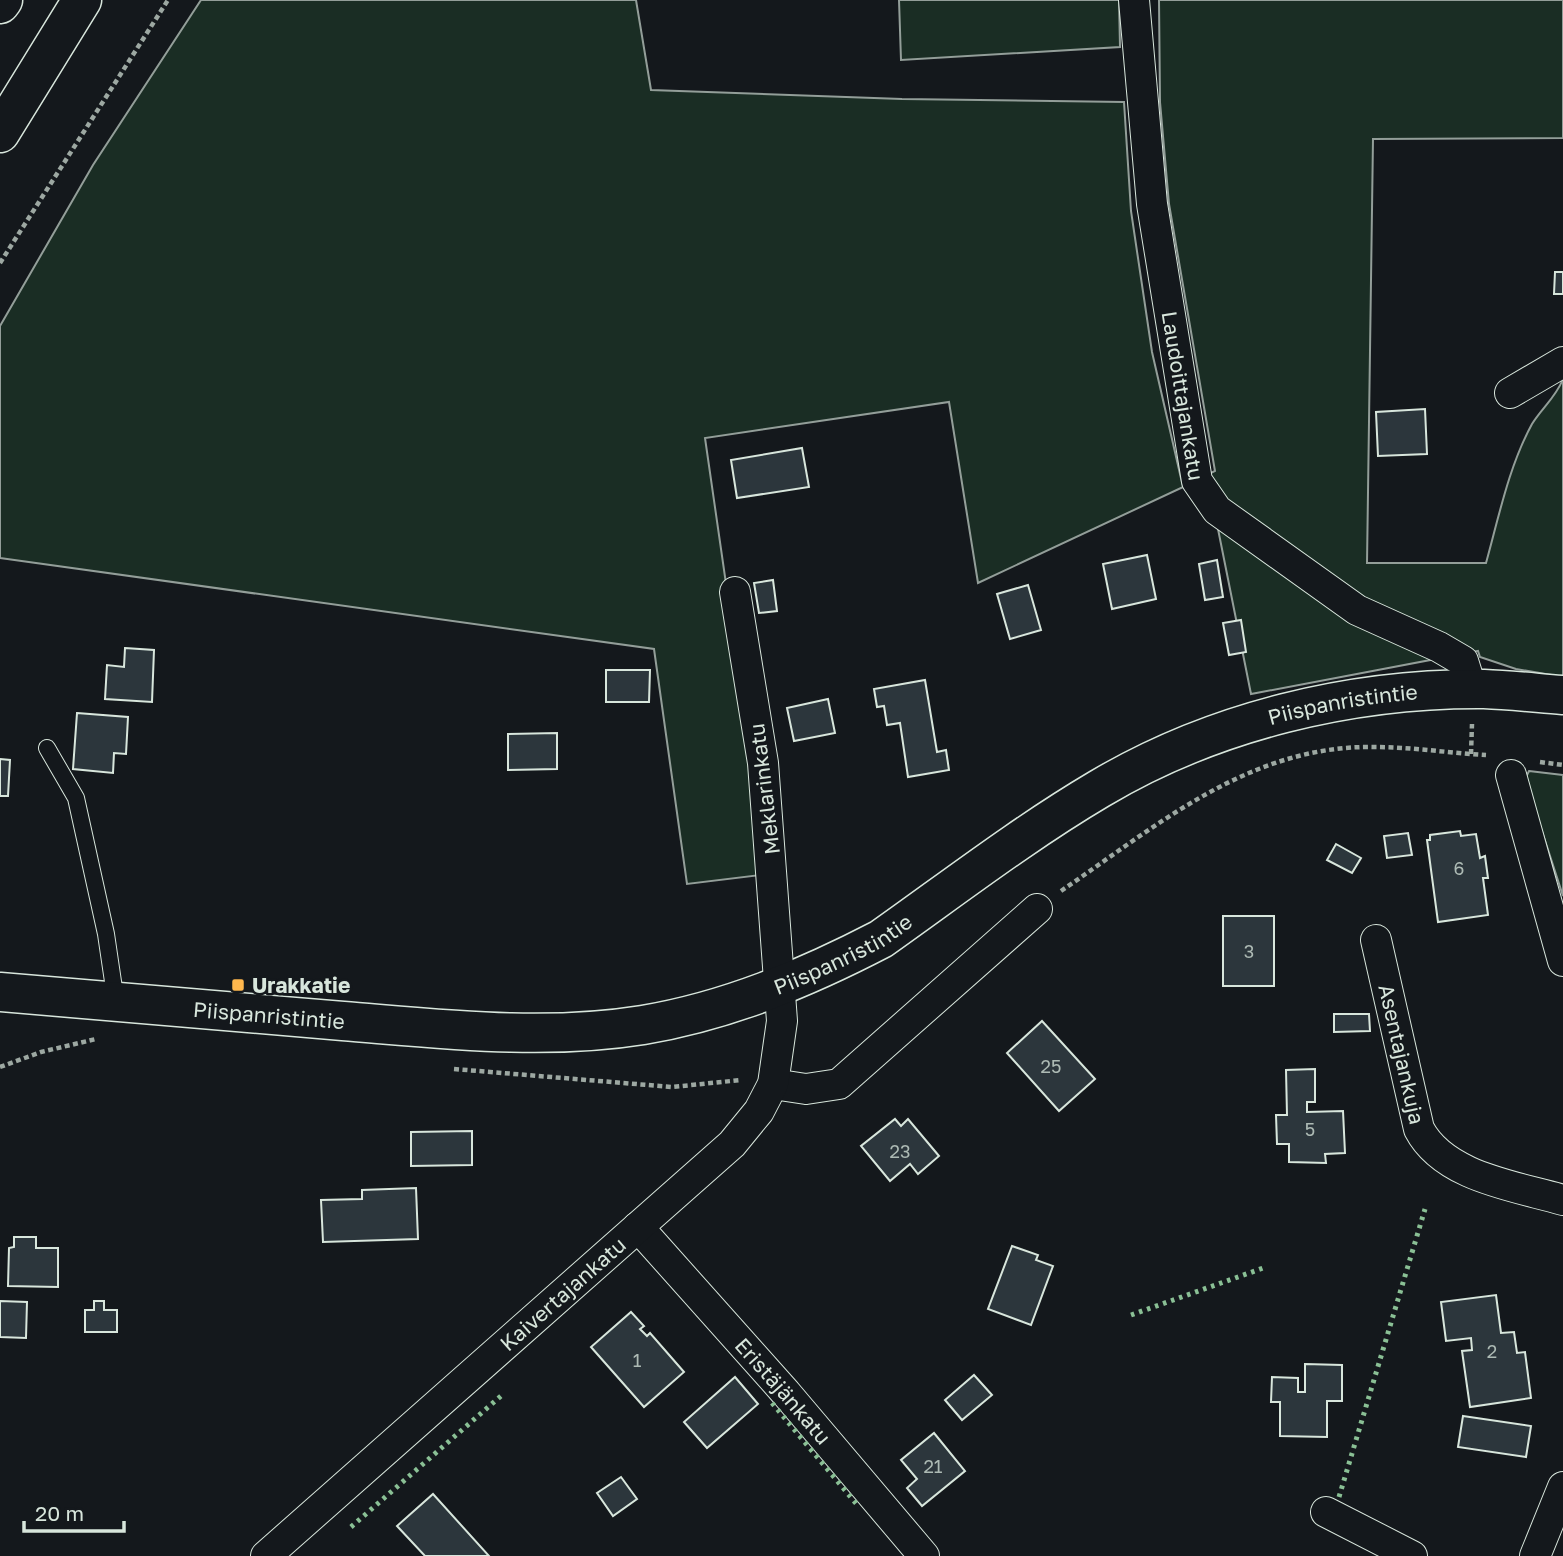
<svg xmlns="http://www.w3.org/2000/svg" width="1563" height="1556" viewBox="0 0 1563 1556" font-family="'Golos Text',sans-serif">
	<rect width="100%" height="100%" fill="#14181c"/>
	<!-- green -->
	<g fill="#1a2d24" stroke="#939e99" stroke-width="2">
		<path d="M201 0H636L651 90 902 99 1124 102 1131 211 1152 352 1183 487 1215 471 1169 204 1160 102 1159 0H1563V138L1373 139 1367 563H1486C1499 516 1509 466 1532 424 1542 408 1556 397 1563 379V677L1516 669 1480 657 1478 651 1251 694 1217 524 1183 487 978 583 949 402 705 438 737 660 761 875 687 884 654 649 0 558V326L93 165Z"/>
		<path d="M899 0H1119L1120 47 901 60Z"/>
		<path d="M1529 771 1563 775V896L1525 779Z"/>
	</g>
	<!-- building -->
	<g fill="#2c363c" stroke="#d8e6dc" stroke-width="2">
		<path d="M1555 272H1563V294H1554Z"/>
		<path d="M1425 409 1427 454 1378 456 1376 412Z"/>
		<path d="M802 448 809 487 737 498 731 460Z"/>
		<path d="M1147 555 1156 599 1112 609 1103 564Z"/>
		<path d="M1217 560 1223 597 1205 600 1199 564Z"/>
		<path d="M773 580 777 611 759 613 754 583Z"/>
		<path d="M1028 585 1041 630 1010 639 997 594Z"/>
		<path d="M1241 620 1246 652 1229 655 1223 623Z"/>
		<path d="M125 648 154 650 152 702 105 699 107 665 124 667Z"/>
		<path d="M606 670H650L649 702H606Z"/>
		<path d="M925 680 937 752 946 750 949 770 908 777 900 723 887 725 884 706 877 707 874 689Z"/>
		<path d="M828 699 835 733 794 741 787 708Z"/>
		<path d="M77 713 128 717 126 754 114 753 113 773 73 769Z"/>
		<path d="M557 733V769L508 770V734Z"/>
		<path d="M0 759 10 760 8 796H0Z"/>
		<path d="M1460 831 1461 836 1476 834 1480 858 1485 856 1488 878H1483L1488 915 1438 922 1427 840H1430V835Z"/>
		<path d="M1408 833 1412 855 1387 858 1384 836Z"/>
		<path d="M1336 844 1361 858 1352 873 1327 860Z"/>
		<rect x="1223" y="916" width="51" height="70"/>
		<path d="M1334 1014H1369L1370 1031 1334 1032Z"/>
		<path d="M1042 1021 1095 1079 1059 1111 1007 1053Z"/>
		<path d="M1315 1069V1102H1307V1112L1343 1111 1345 1153 1325 1154 1326 1163 1289 1162V1144H1277L1276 1115H1287L1286 1070Z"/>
		<path d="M895 1119 901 1126 908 1119 939 1156 918 1174 910 1164 890 1181 861 1146Z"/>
		<path d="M472 1131V1165L411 1166V1132Z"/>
		<path d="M416 1188 418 1239 323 1242 321 1200 362 1199V1190Z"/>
		<path d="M14 1237H36V1248H58V1287L8 1286 9 1248 14 1247Z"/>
		<path d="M1012 1246 1038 1255 1036 1260 1053 1266 1031 1325 988 1309Z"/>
		<path d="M1496 1295 1501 1333 1514 1332 1517 1353 1525 1352 1531 1398 1470 1407 1462 1351 1472 1350 1471 1338 1446 1341 1441 1302Z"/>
		<path d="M0 1301 27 1302 26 1338 0 1337Z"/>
		<path d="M94 1301H104V1310H117V1332H85V1310H94Z"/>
		<path d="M631 1312 644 1326 640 1329 647 1336 650 1333 684 1372 644 1407 591 1347Z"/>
		<path d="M1305 1364 1342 1365V1401H1327V1437L1280 1436V1402H1271L1272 1377 1298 1378V1392H1305Z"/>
		<path d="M974 1375 992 1395 962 1420 945 1400Z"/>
		<path d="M735 1377 758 1404 707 1448 684 1422Z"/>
		<path d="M1463 1416 1531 1426 1526 1457 1458 1447Z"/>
		<path d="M934 1433 965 1471 922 1506 907 1488 917 1479 901 1460Z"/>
		<path d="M621 1477 637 1499 613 1516 597 1493Z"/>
		<path d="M433 1494 489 1556H425L397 1526Z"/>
	</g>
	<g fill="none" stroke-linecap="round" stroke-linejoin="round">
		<!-- lane casing -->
		<g stroke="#d8e6dc" stroke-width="18">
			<path id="lane" d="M47 748 76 798 106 934 116 1002"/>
		</g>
		<!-- street casing -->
		<g stroke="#d8e6dc" stroke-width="32">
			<g id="street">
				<path id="s1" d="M1134 0 1152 204 1197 481 1217 510 1357 610 1439 647 1463 661 1472 690"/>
				<path d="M1510 393 1563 362"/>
				<path d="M1511 775 1563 961"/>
				<path id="s2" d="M1376 940 1419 1129C1444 1177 1515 1186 1563 1200"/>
				<path d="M773 1084 806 1089 839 1084 1037 909"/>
				<path id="s3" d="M638 1227 786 1393 924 1556"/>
				<path d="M1326 1512 1412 1556"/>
				<path id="s4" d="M266 1556 732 1144 759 1111 773 1084 782 1021 763 763 735 592"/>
				<path d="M1535 1556 1563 1487"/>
			</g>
		</g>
		<!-- secondary casing -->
		<g stroke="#d8e6dc" stroke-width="41">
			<g id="secondary">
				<path id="s5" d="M0 992C114 1002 228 1012 343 1021 442 1029 544 1041 643 1025 727 1011 806 978 881 939 953 888 1023 834 1099 789 1213 721 1351 688 1484 689 1510 690 1537 693 1563 695"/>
			</g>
		</g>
		<!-- highway casing -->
		<g stroke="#d8e6dc" stroke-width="41">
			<g id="highway">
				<path d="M0 4 3 0"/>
				<path d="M0 133 82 0"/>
			</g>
		</g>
		<!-- path -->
		<g stroke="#9da8a2" stroke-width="4.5" stroke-dasharray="5 3.5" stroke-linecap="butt">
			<path d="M0 263 168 0"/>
			<path d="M1471 754 1472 724"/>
			<path d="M1540 762 1563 765"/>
			<path d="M1061 891C1158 825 1250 745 1374 747 1411 747 1449 753 1486 755"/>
			<path d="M0 1067 41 1052 96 1039"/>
			<path d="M454 1069 672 1087 741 1080"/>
		</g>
		<!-- lane -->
		<use href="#lane" stroke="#14181c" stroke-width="16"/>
		<!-- street -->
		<use href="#street" stroke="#14181c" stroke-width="30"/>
		<!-- secondary -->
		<use href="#secondary" stroke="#14181c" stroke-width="38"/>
		<!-- highway -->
		<use href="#highway" stroke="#14181c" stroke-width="38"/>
		<!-- hedge -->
		<g stroke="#8ac095" stroke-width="5" stroke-dasharray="3.5 5" stroke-linecap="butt">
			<path d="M1131 1315 1266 1267"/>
			<path d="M772 1403 859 1507"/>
			<path d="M1339 1497 1425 1209"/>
			<path d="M351 1527 502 1395"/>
		</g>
	</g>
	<!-- markers -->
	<rect fill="#ffb74d" stroke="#14181c" stroke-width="2.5" x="231" y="978" width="14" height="14" rx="3.5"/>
	<g text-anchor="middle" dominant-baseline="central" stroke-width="5" stroke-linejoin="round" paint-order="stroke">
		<!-- number labels -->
		<g font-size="18" fill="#adbab4">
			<text x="1459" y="868">6</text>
			<text x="1249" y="951">3</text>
			<text x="1051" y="1066">25</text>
			<text x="1310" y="1129">5</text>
			<text x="900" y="1151">23</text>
			<text x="1492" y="1351">2</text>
			<text x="637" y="1360">1</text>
			<text x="933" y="1466">21</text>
		</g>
		<!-- street labels -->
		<g font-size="21" fill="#d8e6dc" stroke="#14181c">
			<text stroke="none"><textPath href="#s1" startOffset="399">Laudoittajankatu</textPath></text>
			<text stroke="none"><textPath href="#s5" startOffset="1424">Piispanristintie</textPath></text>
			<text transform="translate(764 789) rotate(-97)">Meklarinkatu</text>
			<text stroke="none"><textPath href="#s5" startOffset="858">Piispanristintie</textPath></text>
			<text stroke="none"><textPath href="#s5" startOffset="270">Piispanristintie</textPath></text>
			<text stroke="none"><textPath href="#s2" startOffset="117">Asentajankuja</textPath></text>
			<text stroke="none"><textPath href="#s4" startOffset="396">Kaivertajankatu</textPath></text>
			<text stroke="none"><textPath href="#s3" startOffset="219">Eristäjänkatu</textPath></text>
		</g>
		<!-- poi labels -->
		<g font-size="21" font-weight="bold" fill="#d8e6dc" stroke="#14181c" text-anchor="start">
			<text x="252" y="985">Urakkatie</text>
		</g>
	</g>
	<!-- scale -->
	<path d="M24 1521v10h100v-10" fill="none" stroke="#d8e6dc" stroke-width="3.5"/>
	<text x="35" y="1521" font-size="21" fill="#d8e6dc" stroke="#14181c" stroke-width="5" paint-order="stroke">20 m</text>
</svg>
